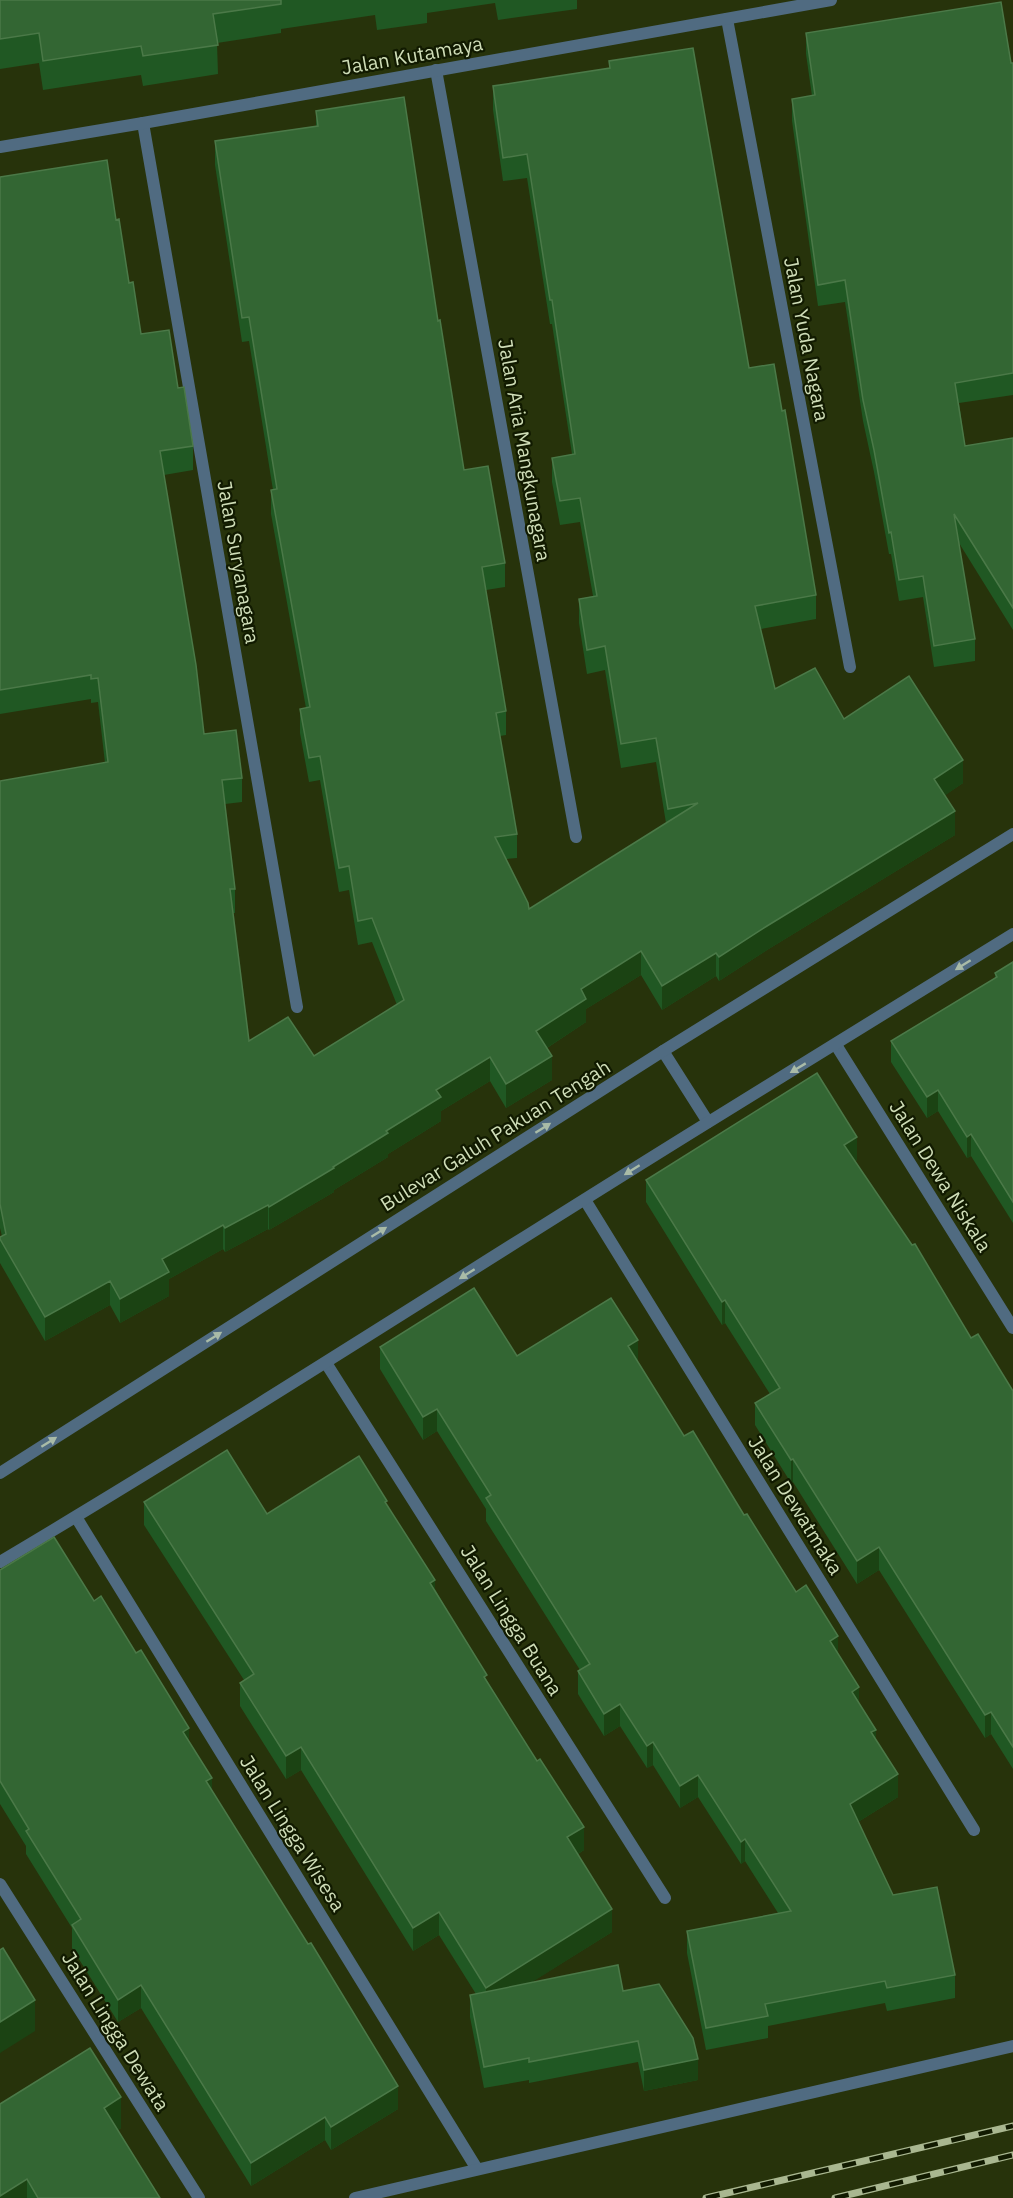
<svg xmlns="http://www.w3.org/2000/svg" width="1013" height="2198" viewBox="0 0 1013 2198" font-family="'IBM Plex Sans',sans-serif">
	<rect width="100%" height="100%" fill="#27330b"/>
	<g fill="none" stroke-linecap="round" stroke-linejoin="round">
		<!-- minor -->
		<g stroke="#506b81" stroke-width="12">
			<path d="M727 19 850 667"/>
			<path d="M436 70 576 837"/>
			<path d="M143 123 297 1007"/>
			<path d="M0 147 143 123 831 0"/>
			<path d="M836 1045 1013 1328"/>
			<path d="M663 1051 708 1122"/>
			<path d="M585 1200 974 1830"/>
			<path d="M326 1363 665 1898"/>
			<path d="M0 1473 663 1051 1013 834"/>
			<path d="M76 1517 477 2169"/>
			<path d="M0 1562C239 1420 471 1269 707 1123 809 1059 912 997 1013 934"/>
			<path d="M0 1884 199 2198"/>
			<path d="M355 2198 1013 2046"/>
		</g>
		<!-- rail casing -->
		<g stroke="#a9b790" stroke-width="7">
			<g id="rail">
				<path d="M706 2198 1013 2126"/>
				<path d="M835 2198 1013 2155"/>
			</g>
		</g>
		<!-- rail -->
		<use href="#rail" stroke="#111a00" stroke-width="4.5" stroke-dasharray="14" stroke-linecap="butt"/>
	</g>
	<!-- wall -->
	<g fill="#205823">
		<path d="M0 0H577V9L498 20 495 3 427 13V23L377 30 375 15 281 29V33L217 43 218 74 143 86 141 75 43 90 39 63 0 69Z"/>
		<path d="M806 33 1013 63V395L959 403 965 446 1013 438V630L959 543 975 639V661L934 667 923 597 899 601 891 554H889L874 472 863 421 845 302 818 306 792 121V99L812 96 806 54Z"/>
		<path d="M609 61 749 368 782 411 816 595V619L761 629 775 689 844 719 963 783 945 795 955 835 767 950 719 981 716 976 662 1010 641 975 586 1009V1022L547 1048 552 1080 506 1108 490 1081 441 1111V1121L388 1154V1157L334 1190V1192L269 1230 268 1229 225 1252 223 1249 169 1279V1296L120 1323 110 1305 45 1341 0 1263V1237L2 1236 0 1228V781L105 763 98 702 91 703V699L0 714V177L116 220 141 334 178 388 193 446V470L164 475 204 734 242 778V802L225 804 235 889V913H233L249 1041 314 1056 397 1005 372 942 358 945 349 890 339 892 320 780 309 782 300 733V709L306 708 271 514V490H273L249 341 242 342 215 165V141L316 126V111L438 321 464 470 505 563V587L486 590 506 711V735L500 736 517 834V858L506 859 529 909 666 823 656 762 621 768 605 670 587 674 579 623V599L593 596 580 522 560 525 552 482V458L572 454 552 324H550L527 178 503 181 493 110V86L609 69Z"/>
		<path d="M1013 962V1223L971 1156 967 1158 938 1111 927 1118 891 1062V1041L995 978V973Z"/>
		<path d="M857 1160 855 1161 971 1338 1013 1391V1769L991 1734 985 1738 879 1570 857 1584 793 1482 791 1483 755 1425V1403L770 1394 725 1323 722 1325 646 1202V1180Z"/>
		<path d="M380 1347 517 1356 638 1362 684 1436 744 1515 838 1653 859 1704 876 1739 898 1797 858 1822 893 1895 955 1975V1998L887 2011 885 2003 768 2026V2038L706 2050 687 1953V1931L778 1913 745 1861 741 1864 698 1797 680 1808 653 1765 647 1768 620 1726 604 1736 578 1694V1671L580 1670 486 1521V1509L437 1431 423 1440 380 1369Z"/>
		<path d="M144 1502 267 1514 387 1505 584 1850 578 1854 612 1932 530 1983 623 1991 698 2080 644 2091 638 2062 529 2083V2080L484 2088 470 2017V1995L476 1994 439 1935 413 1951 301 1770 286 1779 240 1706V1683L244 1680 144 1525Z"/>
		<path d="M0 1570 94 1601 189 1742 212 1790 398 2109 331 2150 325 2140 251 2186 141 2008 118 2022 72 1948V1928L26 1854V1846L0 1804Z"/>
		<path d="M0 2104 121 2128 118 2130 160 2198H0Z"/>
	</g>
	<!-- shaded-wall -->
	<g fill="#1b4313">
		<path d="M963 760V783L934 803V779Z"/>
		<path d="M955 811V835L767 950 719 981V957L767 926Z"/>
		<path d="M641 951V975L586 1009V1022L536 1055V1031L581 989Z"/>
		<path d="M716 953V976L662 1010V986Z"/>
		<path d="M552 1056V1080L506 1108V1084Z"/>
		<path d="M490 1057V1081L441 1111V1121L388 1154V1157L334 1190V1192L269 1230V1207L333 1167 386 1131 436 1090Z"/>
		<path d="M938 1090V1111L927 1118V1097Z"/>
		<path d="M971 1134V1156L967 1158V1137Z"/>
		<path d="M857 1137V1160L844 1167V1145Z"/>
		<path d="M268 1205V1229L225 1252V1228Z"/>
		<path d="M223 1225V1249L169 1279V1296L120 1323V1299L162 1259Z"/>
		<path d="M110 1281V1305L45 1341V1317Z"/>
		<path d="M725 1300V1323L722 1325V1302Z"/>
		<path d="M638 1340V1363L628 1346Z"/>
		<path d="M437 1409V1431L423 1440V1417Z"/>
		<path d="M793 1459V1482L791 1483V1460Z"/>
		<path d="M879 1547V1570L857 1584V1561Z"/>
		<path d="M435 1580V1603L430 1583Z"/>
		<path d="M838 1636V1658L830 1641Z"/>
		<path d="M859 1687V1710L852 1692Z"/>
		<path d="M620 1704V1726L604 1736V1714Z"/>
		<path d="M991 1712V1734L985 1738V1715Z"/>
		<path d="M189 1728V1751L183 1732Z"/>
		<path d="M876 1730V1752L871 1732Z"/>
		<path d="M653 1742V1765L647 1768V1746Z"/>
		<path d="M301 1747V1770L286 1779V1756Z"/>
		<path d="M898 1774V1797L850 1827V1804Z"/>
		<path d="M698 1775V1797L680 1808V1786Z"/>
		<path d="M212 1778V1800L206 1781Z"/>
		<path d="M584 1827V1850L567 1860V1837Z"/>
		<path d="M745 1839V1861L741 1864V1842Z"/>
		<path d="M612 1909V1932L486 2011V1988Z"/>
		<path d="M439 1912V1935L413 1951V1928Z"/>
		<path d="M141 1985V2008L118 2022V2000Z"/>
		<path d="M35 2000V2031L0 2053V2022Z"/>
		<path d="M698 2059V2080L644 2091V2070Z"/>
		<path d="M398 2086V2109L331 2150V2127Z"/>
		<path d="M121 2097V2128L104 2139V2108Z"/>
		<path d="M325 2117V2140L251 2186V2163Z"/>
		<path d="M27 2179V2198H0V2196Z"/>
	</g>
	<!-- building -->
	<g fill="#363" stroke="#4b7948" stroke-width="1.5">
		<path d="M0 0H281V4L213 14 218 45 143 56 141 46 43 61 39 33 0 39Z"/>
		<path d="M1001 2 1011 63H1013V373L955 383 965 446 1013 438V608L954 514 975 639 934 646 923 576 899 580 891 532 889 533 874 450 863 400 845 280 818 285 792 99 815 95 806 33Z"/>
		<path d="M693 48 749 368 774 364 782 411 785 410 816 595 755 606 775 689 815 668 844 719 909 676 963 760 934 779 955 811 767 926 719 957 716 953 662 986 641 951 581 989 586 999 536 1031 552 1056 506 1084 490 1057 436 1090 441 1097 386 1131 388 1133 333 1167 334 1168 269 1207 268 1205 225 1228 223 1225 162 1259 169 1272 120 1299 110 1281 45 1317 0 1239V1237L6 1234 0 1204V781L108 762 98 678 91 679V675L0 690V177L107 160 116 220 119 219 129 283 133 282 141 334 169 330 178 388 184 387 193 446 160 451 196 665 204 734 236 730 242 778 222 780 235 889H230L249 1041 288 1017 314 1056 404 1000 372 918 358 921 349 866 339 868 320 756 309 758 300 709 310 707 271 490 277 489 249 317 242 318 215 141 318 126 316 111 404 97 438 321 440 320 464 470 488 466 505 563 482 567 506 711 496 713 517 834 495 837 528 903 529 909 698 803 668 809 656 738 621 744 605 646 587 650 579 599 597 596 580 498 560 501 552 458 575 454 552 300H550L527 154 503 158 493 86 610 68 609 61Z"/>
		<path d="M1013 962V1202L971 1134 967 1137 938 1090 927 1097 891 1041 997 977 995 973Z"/>
		<path d="M817 1073 857 1137 844 1145 912 1245 915 1244 971 1338 978 1334 1013 1391V1747L991 1712 985 1715 879 1547 857 1561 793 1459 791 1460 755 1403 780 1388 725 1300 722 1302 646 1180Z"/>
		<path d="M474 1288 517 1356 611 1298 638 1340 628 1346 684 1436 693 1431 744 1515 747 1514 796 1592 806 1585 838 1636 830 1641 859 1687 852 1692 876 1730 871 1732 898 1774 850 1804 893 1895 937 1887 955 1975 887 1988 885 1981 765 2004 768 2016 706 2028 687 1931 791 1911 745 1839 741 1842 698 1775 680 1786 653 1742 647 1746 620 1704 604 1714 578 1671 590 1664 486 1498 491 1495 437 1409 423 1417 380 1347Z"/>
		<path d="M227 1450 267 1514 359 1456 387 1501 385 1502 435 1580 430 1583 487 1675 484 1677 537 1761 540 1759 584 1827 567 1837 612 1909 486 1988 439 1912 413 1928 301 1747 286 1756 240 1683 254 1674 144 1502Z"/>
		<path d="M54 1537 94 1601 101 1596 136 1653 141 1650 189 1728 183 1732 212 1778 206 1781 308 1944 311 1943 398 2086 331 2127 325 2117 251 2163 141 1985 118 2000 72 1925 81 1919 26 1831 29 1829 0 1781V1570Z"/>
		<path d="M3 1948 35 2000 0 2022V1950Z"/>
		<path d="M618 1965 623 1991 659 1984 693 2038 698 2059 644 2070 638 2041 529 2062V2058L484 2067 470 1995Z"/>
		<path d="M90 2048 121 2097 104 2108 160 2198H38L27 2179 0 2196V2104Z"/>
	</g>
	<!-- one-way arrows -->
	<defs><path id="oneway-solid" d="M-6-.8H1V-3.2L6.5 0L1 3.2V.8H-6Z" transform="scale(1.5)"/></defs>
	<g fill="#a9bba7">
		<use href="#oneway-solid" transform="translate(963 965) rotate(148)"/>
		<use href="#oneway-solid" transform="translate(798 1068) rotate(149)"/>
		<use href="#oneway-solid" transform="translate(543 1128) rotate(-32)"/>
		<use href="#oneway-solid" transform="translate(632 1170) rotate(148)"/>
		<use href="#oneway-solid" transform="translate(379 1232) rotate(-32)"/>
		<use href="#oneway-solid" transform="translate(467 1274) rotate(148)"/>
		<use href="#oneway-solid" transform="translate(214 1337) rotate(-32)"/>
		<use href="#oneway-solid" transform="translate(49 1442) rotate(-32)"/>
	</g>
	<g text-anchor="middle" dominant-baseline="central" stroke-width="4.5" stroke-linejoin="round" paint-order="stroke">
		<!-- street labels -->
		<g font-size="20" fill="#cfddb7" stroke="#111a00">
			<text transform="translate(412 55) rotate(-10)">Jalan Kutamaya</text>
			<text transform="translate(807 339) rotate(79)">Jalan Yuda Nagara</text>
			<text transform="translate(525 450) rotate(80)">Jalan Aria Mangkunagara</text>
			<text transform="translate(239 562) rotate(80)">Jalan Suryanagara</text>
			<text transform="translate(495 1135) rotate(-32)">Bulevar Galuh Pakuan Tengah</text>
			<text transform="translate(941 1176) rotate(58)">Jalan Dewa Niskala</text>
			<text transform="translate(796 1505) rotate(58)">Jalan Dewatmaka</text>
			<text transform="translate(512 1620) rotate(58)">Jalan Lingga Buana</text>
			<text transform="translate(293 1833) rotate(58)">Jalan Lingga Wisesa</text>
			<text transform="translate(116 2031) rotate(58)">Jalan Lingga Dewata</text>
		</g>
	</g>
</svg>
